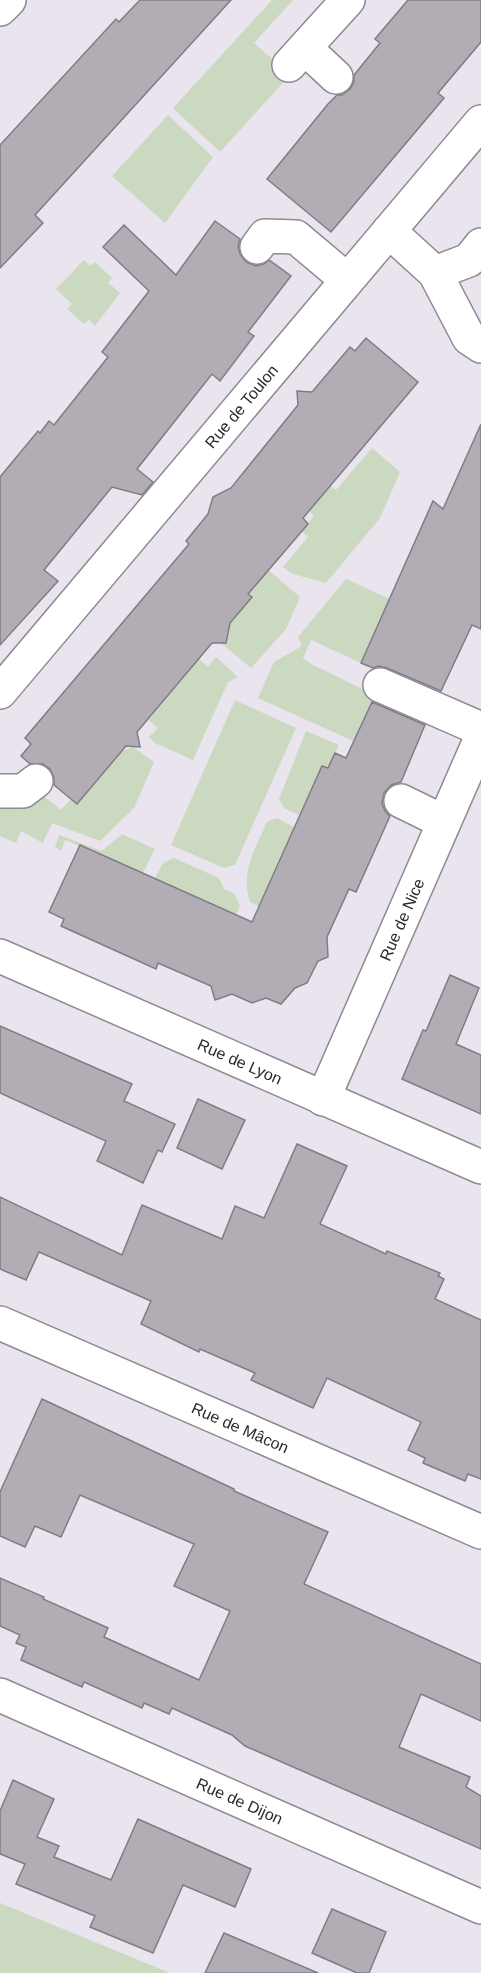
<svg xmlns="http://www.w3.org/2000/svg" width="481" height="1973" viewBox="0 0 481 1973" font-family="Helvetica,sans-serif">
	<rect width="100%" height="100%" fill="#e9e4ed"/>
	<!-- green -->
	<g fill="#ccd9c1">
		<path d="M272 0H293L254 43 290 75 220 152 173 108Z"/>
		<path d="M168 115 213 157 165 223 112 176Z"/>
		<path d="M84 260 90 266 95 262 112 278 108 283 120 293 95 326 89 320 84 324 67 309 72 304 56 289Z"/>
		<path d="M372 448 400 472 380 518 326 583 293 574 283 567 308 537 302 531 314 516 309 511 330 486 336 490Z"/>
		<path d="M266 568 300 597 286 629 251 668 221 643C231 614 247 591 266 568Z"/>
		<path d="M346 579 390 599 361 663 311 640 303 658 311 664 375 695 356 736 362 745 258 698 274 662 302 646 298 637Z"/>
		<path d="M216 657 238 677 228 682 193 760 155 743 149 737 158 728 149 720 199 659 208 667Z"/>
		<path d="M235 700 296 728 235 865 224 868 171 845Z"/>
		<path d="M306 731 339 745 328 768 322 766 299 815 284 808 279 799Z"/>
		<path d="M133 747 154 762 134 808 100 841 52 823 43 843 21 831 16 843 0 836V805L41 794 61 810 83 786 89 790 122 751Z"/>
		<path d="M277 818 294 827 267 890 262 908 250 902C240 873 255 849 267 822Z"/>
		<path d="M122 834 155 849 143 873 65 840 61 851 55 847 59 835 102 851Z"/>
		<path d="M174 858 219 878 224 889 234 893 240 906 236 916 155 878 163 863Z"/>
		<path d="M0 1903 170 1973H0Z"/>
	</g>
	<!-- building -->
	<g fill="#b2adb5" stroke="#817c84" stroke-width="1.5">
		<path d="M140 0H231L35 215 43 223 0 268V145L116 19 119 22Z"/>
		<path d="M408 0H481V42L438 93 444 98 331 232 267 179 328 104 337 95H342L350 89 354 82V75L380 43 375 39Z"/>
		<path d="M215 221 240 239 238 246 240 254 246 262 256 266 264 264 269 260 291 276 248 332 254 336 220 381 212 374 137 469 153 482 142 495 112 487 44 570 58 581 0 645V477L38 431 40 433 49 421 54 425 108 357 102 352 149 291 103 247 124 225 176 275Z"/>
		<path d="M366 338 418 382 303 518 308 524 248 594 252 597 230 623 226 643H212L137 732 140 747 126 746 77 804 54 785V778L50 769 43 764H30L21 756 31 744 25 738 189 544 186 541 208 514 213 497 231 488 298 405 297 391 312 392 350 347 355 351Z"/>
		<path d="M481 424V629L472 625 441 691 387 668 378 666 373 668 361 663 433 501 443 509Z"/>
		<path d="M372 702 425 725 401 782 391 785 384 793 382 803 385 811 390 816 356 892 349 889 327 937 328 957 318 961 307 983 295 988 281 1004 266 998 252 1003 232 994 215 1000 211 986 158 963 156 969 61 926 64 919 49 912 80 845 252 922 322 766 328 768 335 753 346 758Z"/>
		<path d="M450 975 479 988 456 1044 481 1055V1114L402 1079 423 1030 426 1031Z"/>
		<path d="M0 1026 132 1084 124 1101 175 1124 162 1152 158 1150 143 1183 97 1161 106 1141 0 1093Z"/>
		<path d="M198 1099 245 1120 222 1169 177 1148Z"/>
		<path d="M297 1144 347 1166 320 1224 386 1254 387 1251 440 1273 438 1276 444 1279 435 1299 481 1320V1479L468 1474 465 1481 423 1463 425 1458 408 1450 421 1422 327 1378 313 1408 251 1380 255 1373 200 1349 199 1352 141 1324 151 1301 39 1252 26 1280 0 1269V1197L122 1255 142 1205 222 1239 235 1206 264 1218Z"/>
		<path d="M42 1399 234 1489V1491L328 1532 304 1584 481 1664V1721L421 1694 399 1747 470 1777 466 1787 481 1796V1849L245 1746 232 1735 172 1708 169 1714 144 1703 142 1708 84 1682 82 1687 21 1660 26 1647 16 1643 20 1635 0 1626V1578L44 1597 43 1599 108 1628 104 1637 199 1680 230 1611 174 1586 194 1544 80 1495 61 1537 35 1526 25 1547 0 1536V1492Z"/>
		<path d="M13 1780 54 1799 37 1837 59 1846 54 1857 111 1880 138 1819 251 1869 235 1907 183 1885 153 1953 90 1927 95 1916 16 1884 25 1864 0 1854V1811Z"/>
		<path d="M332 1909 386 1932 369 1973H357L312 1953Z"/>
		<path d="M224 1933 318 1973H205Z"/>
	</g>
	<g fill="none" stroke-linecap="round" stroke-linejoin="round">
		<!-- minor casing -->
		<g stroke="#8e8a92" stroke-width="36">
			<g id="minor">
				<path d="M0 9 9 0"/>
				<path d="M305 48 336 77"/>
				<path d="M289 65 348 0"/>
				<path d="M389 231 435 273 469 338 481 346"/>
				<path d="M257 247 265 236 296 237 347 280"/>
				<path d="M435 273 469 260 481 245"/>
				<path d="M380 685 481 729"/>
				<path id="s1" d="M0 692 481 122"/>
				<path d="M0 791H23L36 781"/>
				<path d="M401 801 444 822"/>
				<path id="s2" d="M0 956 481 1167"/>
				<path id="s3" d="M323 1099 481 738"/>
				<path id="s4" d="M0 1323 481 1532"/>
				<path id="s5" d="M0 1695 481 1907"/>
			</g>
		</g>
		<!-- minor -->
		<use href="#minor" stroke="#fff" stroke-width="33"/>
	</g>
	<g text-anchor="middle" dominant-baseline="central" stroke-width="5" stroke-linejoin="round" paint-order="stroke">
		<!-- street labels -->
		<g font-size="16" fill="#2b292c" stroke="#fff">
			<text stroke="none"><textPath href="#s1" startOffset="374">Rue de Toulon</textPath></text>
			<text stroke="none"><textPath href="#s3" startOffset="196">Rue de Nice</textPath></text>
			<text stroke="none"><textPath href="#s2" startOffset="262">Rue de Lyon</textPath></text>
			<text stroke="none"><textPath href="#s4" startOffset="262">Rue de Mâcon</textPath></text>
			<text stroke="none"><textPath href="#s5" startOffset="262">Rue de Dijon</textPath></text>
		</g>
	</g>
</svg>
